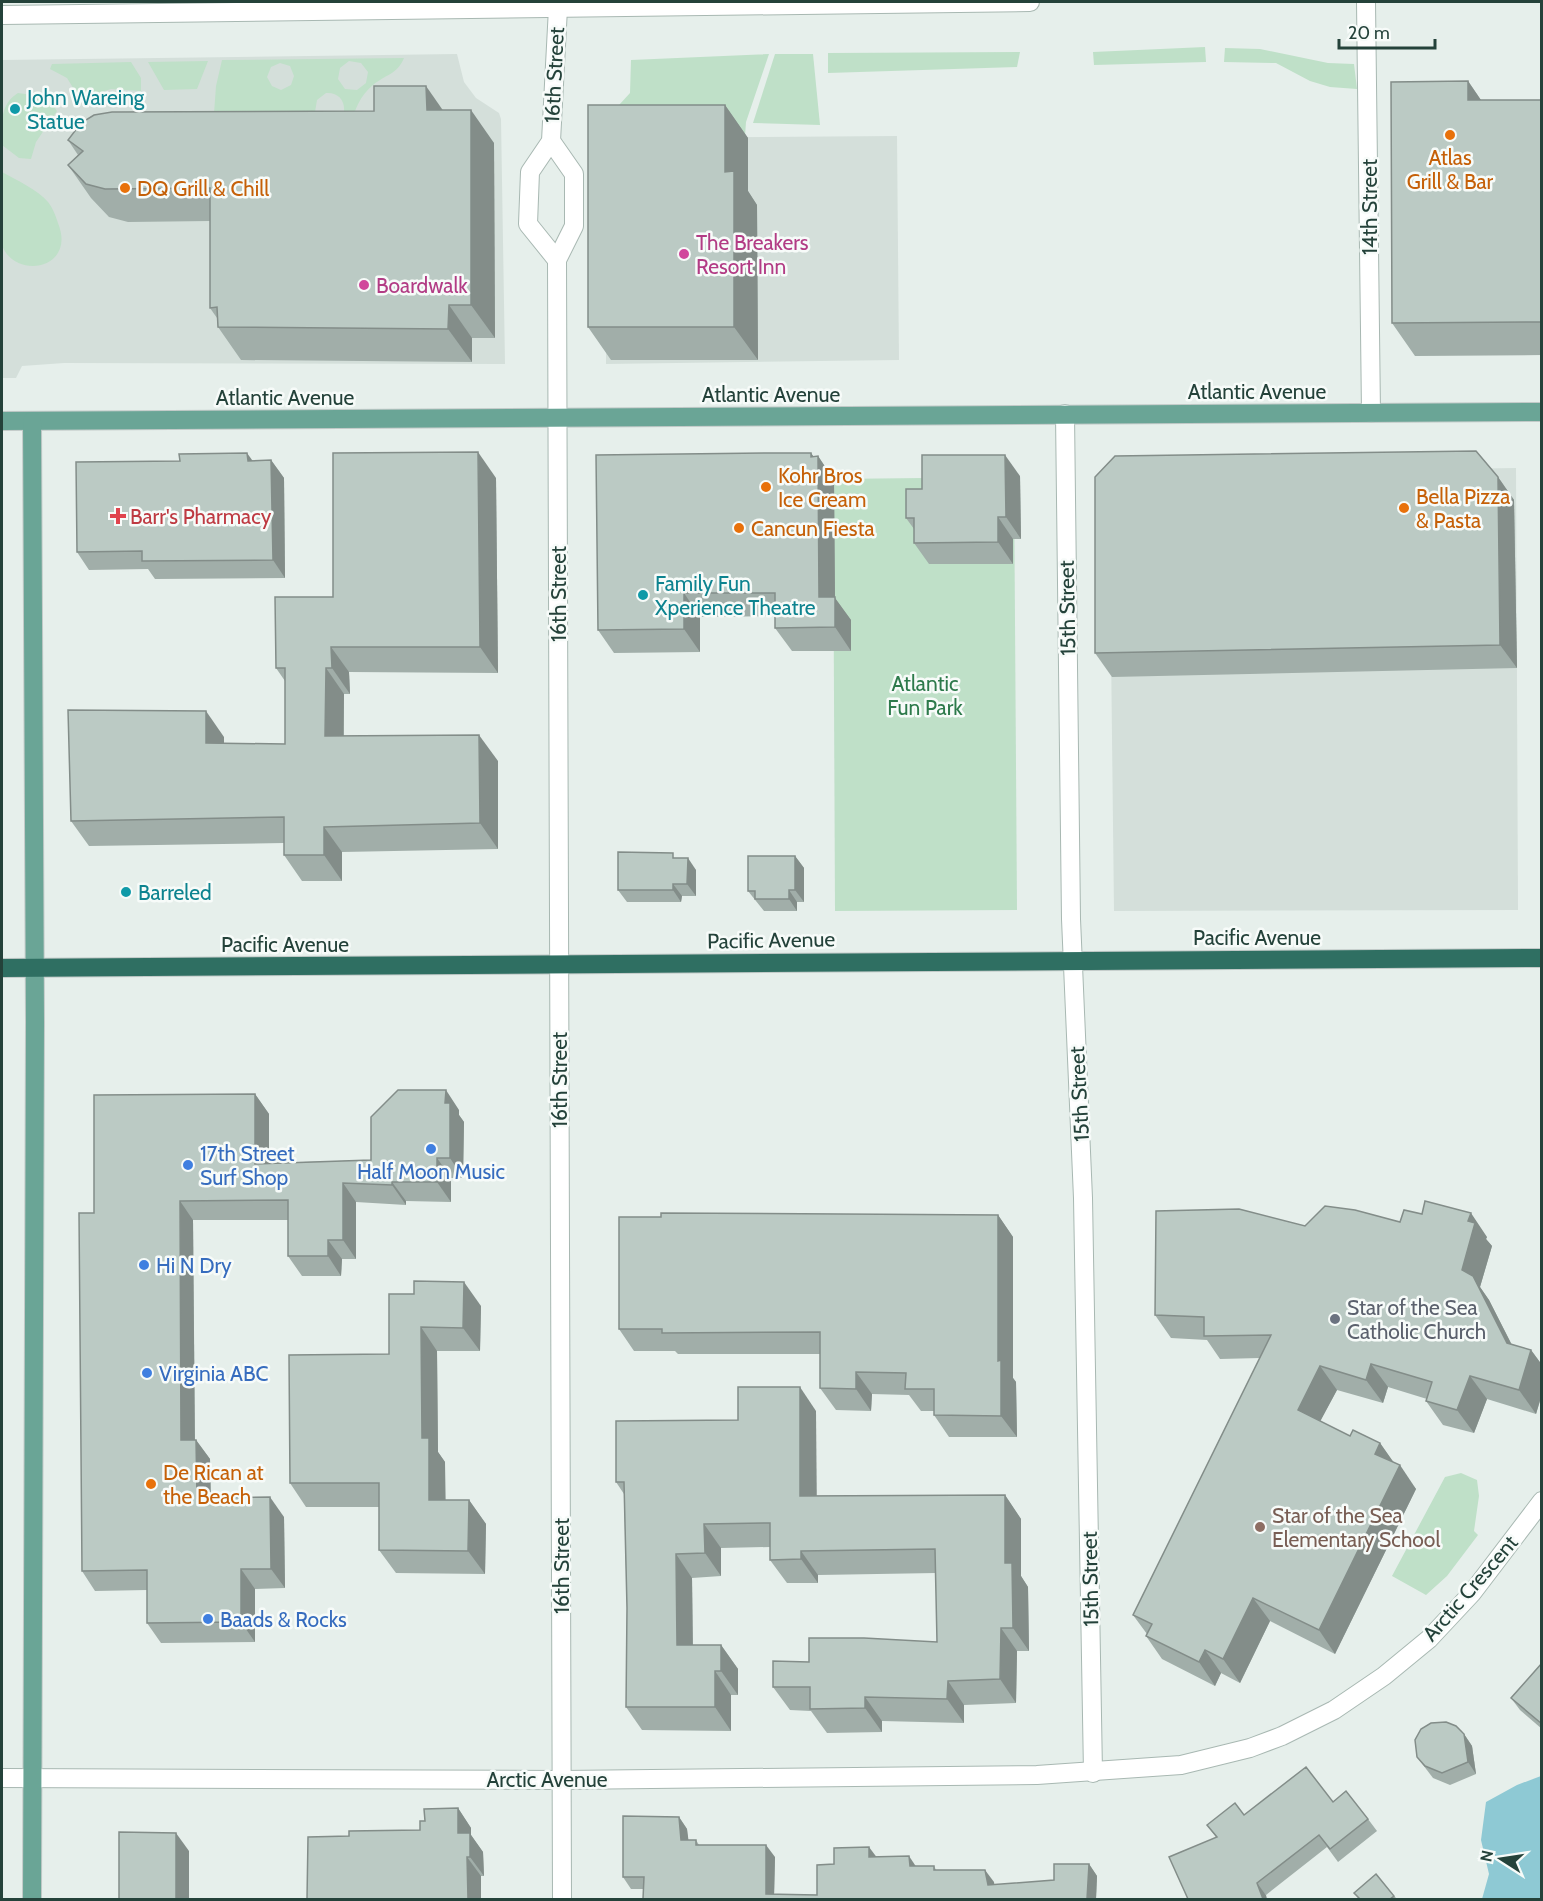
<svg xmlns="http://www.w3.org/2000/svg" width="1543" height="1901" viewBox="0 0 1543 1901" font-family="Cabin,sans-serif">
	<rect width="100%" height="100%" fill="#e6efeb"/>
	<!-- built -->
	<g fill="#d4dfda">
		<path d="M457 54 464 82 476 98 499 113 501 119 505 364 64 363 22 366 16 378H2V60Z"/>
		<path d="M897 136 899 360 606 364V138Z"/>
		<path d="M1516 468 1518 910 1114 911 1109 474Z"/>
	</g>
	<!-- green -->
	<g fill="#bfe0c8" fill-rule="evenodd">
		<path d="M1205 47 1206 62 1094 65 1093 52Z"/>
		<path d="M1225 48 1260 49 1328 63 1354 64 1357 89 1330 87 1310 81 1276 63 1224 62Z"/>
		<path d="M1020 52 1017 67 828 73V53Z"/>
		<path d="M769 54 746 122 745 136 619 105 630 93 631 60Z"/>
		<path d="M775 54H813L820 125 753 123Z"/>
		<path d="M404 58C397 75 386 74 373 85 360 96 354 110 351 126L213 127 216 86 222 60ZM349 61 361 63 368 72 366 83 357 90 345 89 338 79 340 68ZM280 63 290 66 294 76 291 85 281 90 272 86 267 77 271 67ZM326 93C340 92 347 103 343 116L315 112 317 100Z"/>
		<path d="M208 61 197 89 164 90 148 62Z"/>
		<path d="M131 62 141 78V91L111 89 80 99 67 78 50 69 52 64Z"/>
		<path d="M18 93 47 97 57 111 36 142 31 159 19 158 2 145C1 124 0 104 18 93Z"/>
		<path d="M2 172C16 180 37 189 48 202 53 208 56 217 58 223 77 270 14 280 2 245Z"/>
		<path d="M1014 477 1017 910 835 911 833 479Z"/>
		<path d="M1461 1473 1477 1480 1479 1496 1474 1531 1478 1535 1447 1576 1426 1595 1392 1576 1445 1477Z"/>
	</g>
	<!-- water -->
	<path fill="#8ec9d4" d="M1541 1776V1899H1482L1489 1874 1481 1840 1486 1802 1517 1785Z"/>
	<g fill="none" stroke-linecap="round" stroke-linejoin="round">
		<!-- minor casing -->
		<g stroke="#a8b8b2" stroke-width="20">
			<g id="minor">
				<path d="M1366 2 1371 413"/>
				<path d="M2 15 1030 2"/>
				<path d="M551 141 574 174V226L557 260 562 1900"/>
				<path d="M557 260 528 224 530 172 551 141 558 8"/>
				<path d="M1065 414 1071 919 1083 1198 1093 1773"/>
				<path d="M2 1778 562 1780 1037 1775 1181 1765 1250 1748 1282 1736 1334 1710 1384 1676 1429 1639 1472 1593 1542 1501"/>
			</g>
		</g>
		<!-- major casing -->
		<g stroke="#c2cac8" stroke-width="20">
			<g id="major">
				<path d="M2 421 1542 412"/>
				<path d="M32 1900 35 1022 32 421"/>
			</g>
		</g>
		<!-- highway casing -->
		<g stroke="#c2cac8" stroke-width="20">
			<path id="highway" d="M2 968 1542 958"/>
		</g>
		<!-- minor -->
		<use href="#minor" stroke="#fff" stroke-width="18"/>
		<!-- major -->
		<use href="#major" stroke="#6aa596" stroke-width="18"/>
		<!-- highway -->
		<use href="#highway" stroke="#2f6f62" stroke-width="18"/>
	</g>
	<!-- wall -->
	<g fill="#a1aea9">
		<path d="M1468 81 1481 100H1542V355L1415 356 1392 323Z"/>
		<path d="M725 105 748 138V191L757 205 758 360H611L588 327Z"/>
		<path d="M443 110 494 143 495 338H472V362L241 360 218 327 217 318 210 308V221L128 222 109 217 91 198 68 165 78 155 68 140 374 111Z"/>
		<path d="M811 453 813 456H818L834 480 835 598 851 620V651H792L775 628V616L700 617V652L614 653 598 630Z"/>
		<path d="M271 460 284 478 285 578 155 579 148 569 89 570 77 552 253 461Z"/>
		<path d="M1020 476 1021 539H1013V564H929L914 543V529L906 518 922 489Z"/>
		<path d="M1498 477 1514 500 1517 668 1112 677 1095 653Z"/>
		<path d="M496 478 498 673 349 672 350 694H344V736L498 761V849L342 852V881H302L284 855V843L89 846 71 821 224 737V743L285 744V681L276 668 333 597Z"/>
		<path d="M795 856 804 868V902H797V911H764L748 891Z"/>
		<path d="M676 858 696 870V896H682L681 902H627L618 890Z"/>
		<path d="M255 1094 269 1114V1163L371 1160 459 1110V1115L464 1122 463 1178H451V1202L406 1201V1205L356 1202V1259H342L341 1276H302L288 1256V1220H193L195 1440H196L210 1459 211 1498 284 1517 285 1588 255 1589V1642L161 1643 147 1623V1590L95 1591 82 1571 94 1213Z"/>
		<path d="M998 1215 1013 1237V1378L1016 1382 1017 1437H949L934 1415V1411H921L909 1395 872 1394 871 1411 836 1410 820 1388V1354H678L675 1351H634L619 1329Z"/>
		<path d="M1400 1222 1487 1237 1486 1239 1492 1246 1480 1287 1489 1300 1512 1345 1531 1350 1542 1365V1394L1536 1414 1487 1399 1474 1433 1443 1425 1426 1401 1427 1399 1388 1387 1383 1403 1337 1390 1320 1421 1350 1436 1380 1443 1393 1462 1416 1489 1335 1654 1270 1621 1240 1683 1221 1673 1215 1686 1162 1659 1146 1636 1147 1634 1133 1615 1260 1358 1220 1359 1207 1340 1171 1338 1155 1315 1305 1226Z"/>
		<path d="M389 1294 481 1306 480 1351H437L438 1452 445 1462V1500H469L486 1524 485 1574 396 1573 379 1550V1507H306L290 1483 389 1354Z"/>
		<path d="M816 1411V1496L1005 1495 1021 1519V1576L1028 1587 1029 1651H1017L1016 1703 964 1705V1723L882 1721V1732L827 1733 811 1711 790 1710 773 1687 809 1662 937 1642 936 1573 818 1575V1583H787L770 1560V1547L721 1548V1576L692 1578 693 1645H721L738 1669V1695H731V1731L642 1730 626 1707 627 1608 624 1494 616 1482 738 1420Z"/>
		<path d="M1542 1663V1729L1520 1710 1511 1698Z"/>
		<path d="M1464 1734 1472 1746 1476 1774 1450 1785 1433 1778 1417 1757Z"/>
		<path d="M1333 1802 1368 1819 1377 1831 1338 1862 1327 1847 1266 1895 1216 1837 1207 1825 1244 1815Z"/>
		<path d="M458 1808 471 1828V1835L483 1852 484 1876H481V1899H307L349 1836 420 1830 425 1821Z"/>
		<path d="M679 1817 687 1829 688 1840H696L699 1845 775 1857 774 1894 817 1895 834 1864 876 1857 916 1866H934L936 1870 994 1882V1885L1054 1880 1089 1864 1097 1876 1096 1899H643L644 1889H631L623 1877Z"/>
		<path d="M1354 1893 1394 1896 1397 1899H1359Z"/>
	</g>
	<!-- shaded-wall -->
	<g fill="#838d89">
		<path d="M1468 81 1491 115 1468 100Z"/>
		<path d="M426 86 449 119 427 110Z"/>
		<path d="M725 105 748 138V191L757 205 758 360 734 327 725 172Z"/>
		<path d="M471 110 494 143 495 338 471 305Z"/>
		<path d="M449 305 472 338V362L448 329Z"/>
		<path d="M478 452 496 478 498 673 480 647Z"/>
		<path d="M247 453 260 471 248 461Z"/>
		<path d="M811 453 818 463V456L834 480 835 598 851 620V651L835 627 819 597Z"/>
		<path d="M1005 455 1020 476 1021 539 1006 517Z"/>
		<path d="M271 460 284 478 285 578 273 560Z"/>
		<path d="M1498 477 1514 500 1517 668 1500 645Z"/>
		<path d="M998 517 1013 539V564L998 542Z"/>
		<path d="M684 593 700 617V652L684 629Z"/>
		<path d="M331 647 349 672 350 694 332 668Z"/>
		<path d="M326 668 344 694 343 762 325 736Z"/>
		<path d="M206 711 224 737V769L206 743Z"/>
		<path d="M479 735 498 761V849L480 823Z"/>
		<path d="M324 827 342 852V881L324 855Z"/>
		<path d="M795 856 804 868V902L795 890Z"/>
		<path d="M688 858 696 870V896L687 884Z"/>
		<path d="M673 884 682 896 681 902 673 890Z"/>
		<path d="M789 890 797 902V911L789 899Z"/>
		<path d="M446 1090 459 1110V1115L464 1122 463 1178 450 1158 445 1103Z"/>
		<path d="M255 1094 269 1114V1183L255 1164Z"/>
		<path d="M437 1158 451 1178V1202L437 1182Z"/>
		<path d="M392 1182 406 1201V1205L392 1185Z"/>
		<path d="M343 1183 356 1202V1259L343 1240Z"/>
		<path d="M180 1201 193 1220 195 1460 181 1440Z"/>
		<path d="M1471 1213 1487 1237 1486 1239 1492 1246 1480 1287 1489 1300 1523 1367 1507 1343 1462 1270 1468 1221Z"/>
		<path d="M998 1215 1013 1237V1378L1016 1382 1017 1437 1001 1416 998 1361Z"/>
		<path d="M328 1240 342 1259 341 1276 328 1256Z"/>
		<path d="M464 1282 481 1306 480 1351 463 1328Z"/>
		<path d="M421 1327 437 1351 438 1452 445 1462 446 1523 429 1500 422 1438Z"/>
		<path d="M1531 1350 1542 1365V1394L1536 1414 1519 1390Z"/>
		<path d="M1371 1364 1388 1387 1383 1403 1366 1380Z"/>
		<path d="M1320 1366 1337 1390 1314 1433 1298 1410Z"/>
		<path d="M856 1372 872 1394 871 1411 856 1389Z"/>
		<path d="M1470 1376 1487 1399 1474 1433 1457 1410Z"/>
		<path d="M800 1387 816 1411 817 1520 800 1496Z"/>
		<path d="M196 1440 210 1459 211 1517 197 1498Z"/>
		<path d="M1380 1443 1397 1467 1375 1454Z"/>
		<path d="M1400 1465 1416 1489 1335 1654 1319 1630Z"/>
		<path d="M1005 1495 1021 1519V1576L1028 1587 1029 1651 1013 1628 1005 1563Z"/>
		<path d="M270 1497 284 1517 285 1588 271 1569Z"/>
		<path d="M469 1500 486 1524 485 1574 468 1551Z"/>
		<path d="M704 1524 721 1548V1576L705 1553Z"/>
		<path d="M801 1551 818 1575V1583L801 1559Z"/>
		<path d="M676 1554 692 1578 693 1669 677 1645Z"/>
		<path d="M241 1569 255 1589V1642L241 1622Z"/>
		<path d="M1253 1598 1270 1621 1240 1683 1223 1659Z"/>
		<path d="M1001 1628 1017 1651 1016 1703 1000 1679Z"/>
		<path d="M721 1645 738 1669V1695L721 1671Z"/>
		<path d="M1205 1650 1221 1673 1215 1686 1199 1662Z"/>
		<path d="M715 1671 731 1695V1731L715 1707Z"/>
		<path d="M948 1681 964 1705V1723L947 1699Z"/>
		<path d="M865 1697 882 1721V1732L865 1708Z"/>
		<path d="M1464 1734 1472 1746 1476 1774 1468 1762Z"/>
		<path d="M458 1808 471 1828V1835L483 1852 484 1876 470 1857 458 1833Z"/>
		<path d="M679 1817 687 1829 690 1852 681 1840Z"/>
		<path d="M176 1833 189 1851V1899H176Z"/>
		<path d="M766 1845 775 1857 774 1899 766 1894Z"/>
		<path d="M869 1847 878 1859 869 1857Z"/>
		<path d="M909 1856 917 1868 910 1866Z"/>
		<path d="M467 1857 481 1876V1899H468Z"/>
		<path d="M1089 1864 1097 1876 1096 1899H1087Z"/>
		<path d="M985 1870 994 1882 996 1897 988 1885Z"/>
		<path d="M1257 1883 1266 1895 1267 1899H1263Z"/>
	</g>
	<!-- building -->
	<g fill="#bbcac4" stroke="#838d89" stroke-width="1.5">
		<path d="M1468 81V100H1542V322L1392 323 1391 82Z"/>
		<path d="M374 86H426L427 110H471V305H449L448 329 218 327 217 307 210 308V188L105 189 86 184 68 165 83 151 68 140 81 123 94 115 112 112 374 111Z"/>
		<path d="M588 105H725V172L734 171V327H588Z"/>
		<path d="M1476 451 1498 477 1500 645 1095 653V477L1115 456Z"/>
		<path d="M478 452 480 647H331L332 668H326L325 736 479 735 480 823 324 827V855H284V817L71 821 68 710 206 711V743L285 744V668H276L275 597H333V453Z"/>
		<path d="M247 453 248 461 271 460 273 560 142 561V551L77 552 76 462 180 461 179 454Z"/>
		<path d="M770 453H811V457L818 456 819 597H835V627L775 628V593H684V629L598 630 596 455Z"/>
		<path d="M922 455H1005L1006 517H998V542L914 543V518H906V489H922Z"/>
		<path d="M618 852 673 853V858H688L687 884H673V890H618Z"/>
		<path d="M748 856H795V890H789V899H755V891H748Z"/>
		<path d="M398 1090H446L445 1103H450V1158H437V1182H392V1185L343 1183V1240H328V1256H288V1200L180 1201 181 1440H196L197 1498 270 1497 271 1569H241V1622L147 1623V1570L82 1571 79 1213H94V1095L255 1094V1164L371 1160V1117Z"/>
		<path d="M1425 1201 1471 1213 1468 1221 1475 1223 1462 1270 1473 1276 1507 1343 1531 1350 1519 1390 1470 1376 1457 1410 1426 1401 1432 1382 1371 1364 1366 1380 1320 1366 1298 1410 1350 1436 1353 1430 1380 1443 1375 1454 1400 1465 1319 1630 1253 1598 1223 1659 1205 1650 1199 1662 1146 1636 1152 1624 1133 1615 1271 1335 1204 1336V1317L1155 1315 1156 1211 1239 1209 1305 1226 1325 1206 1355 1210 1400 1222 1404 1210 1422 1214Z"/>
		<path d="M661 1213 998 1215V1361L1001 1360V1416L934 1415V1389H905L906 1373 856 1372V1389L820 1388V1332L662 1333V1329H619V1217H661Z"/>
		<path d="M414 1281 464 1282 463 1328 421 1327 422 1438H429V1500H469L468 1551 379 1550V1483H290L289 1355 389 1354V1294H414Z"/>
		<path d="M738 1387H800V1496L1005 1495V1563H1012L1013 1628H1001L1000 1679 948 1681 947 1699 865 1697V1708L810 1709V1687H773V1661L809 1662V1638H864L937 1642 935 1549 801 1551V1559L770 1560V1523L704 1524 705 1553 676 1554 677 1645H721V1671H715V1707H626L627 1608 624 1482H616V1421L738 1420Z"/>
		<path d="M1542 1663V1724L1511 1698Z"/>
		<path d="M1446 1722 1456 1726 1464 1734 1468 1762 1442 1773 1425 1766 1417 1757 1415 1740 1421 1729 1431 1723Z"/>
		<path d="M1306 1767 1333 1802 1346 1791 1368 1819 1330 1849 1319 1835 1257 1883 1263 1899H1188L1169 1857 1217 1837 1207 1825 1235 1803 1244 1815Z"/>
		<path d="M458 1808V1833H470V1857H467L468 1899H307L308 1837 349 1836V1831L420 1830V1821H425L424 1809Z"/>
		<path d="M623 1816 679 1817 681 1840H696V1845H766V1894L817 1895V1865L834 1864V1848L869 1847V1857L909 1856 910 1866H934V1870H985L988 1885 1054 1880V1864H1089L1087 1899H643L644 1877H623Z"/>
		<path d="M119 1832 176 1833V1899H119Z"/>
		<path d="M1376 1874 1394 1896 1390 1899H1360L1354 1893Z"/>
	</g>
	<!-- markers -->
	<g fill="#0f9aa8" stroke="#f7fbf9" stroke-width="2">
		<circle cx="15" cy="109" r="6"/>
		<circle cx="643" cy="595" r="6"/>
		<circle cx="126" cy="892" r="6"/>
	</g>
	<g fill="#e8710a" stroke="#f7fbf9" stroke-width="2">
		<circle cx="1450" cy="135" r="6"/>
		<circle cx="125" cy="188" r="6"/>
		<circle cx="766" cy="487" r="6"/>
		<circle cx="1404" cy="508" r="6"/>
		<circle cx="739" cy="528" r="6"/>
		<circle cx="151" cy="1484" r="6"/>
	</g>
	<g fill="#d1479c" stroke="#f7fbf9" stroke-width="2">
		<circle cx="684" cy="254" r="6"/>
		<circle cx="364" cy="285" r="6"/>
	</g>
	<path fill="#e0444e" stroke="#f7fbf9" stroke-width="2" d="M115 507h6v6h6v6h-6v6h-6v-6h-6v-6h6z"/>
	<g fill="#3f7fe0" stroke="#f7fbf9" stroke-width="2">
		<circle cx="431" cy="1149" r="6"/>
		<circle cx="188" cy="1165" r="6"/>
		<circle cx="144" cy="1265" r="6"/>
		<circle cx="147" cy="1373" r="6"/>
		<circle cx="208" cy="1619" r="6"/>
	</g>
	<circle fill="#6b7280" stroke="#f7fbf9" stroke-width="2" cx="1335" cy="1319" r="6"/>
	<circle fill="#8d6e63" stroke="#f7fbf9" stroke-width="2" cx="1260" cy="1527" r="6"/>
	<g text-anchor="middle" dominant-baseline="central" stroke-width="5" stroke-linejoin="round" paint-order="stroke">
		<!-- street labels -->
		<g font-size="21" fill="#24423a" stroke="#f7fbf9">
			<text transform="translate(554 75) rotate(-87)">16th Street</text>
			<text transform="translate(1369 207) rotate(-90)">14th Street</text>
			<text x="1257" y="391">Atlantic Avenue</text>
			<text x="771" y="394">Atlantic Avenue</text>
			<text x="285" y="397">Atlantic Avenue</text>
			<text transform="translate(558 594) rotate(-90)">16th Street</text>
			<text transform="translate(1067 608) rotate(-91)">15th Street</text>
			<text x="1257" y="937">Pacific Avenue</text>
			<text transform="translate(771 940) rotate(-1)">Pacific Avenue</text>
			<text x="285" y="944">Pacific Avenue</text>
			<text transform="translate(559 1080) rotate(-90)">16th Street</text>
			<text transform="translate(1079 1094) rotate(-93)">15th Street</text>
			<text transform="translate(561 1566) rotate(-90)">16th Street</text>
			<text transform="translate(1090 1579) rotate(-91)">15th Street</text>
			<text transform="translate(1470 1588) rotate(-49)">Arctic Crescent</text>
			<text x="547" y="1779">Arctic Avenue</text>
		</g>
		<!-- culture labels -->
		<g font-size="21" fill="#0d838f" stroke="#f7fbf9" text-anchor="start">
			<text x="27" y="97">John Wareing<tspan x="27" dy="24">Statue</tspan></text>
			<text x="655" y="583">Family Fun<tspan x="655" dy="24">Xperience Theatre</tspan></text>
			<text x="138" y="892">Barreled</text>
		</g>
		<!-- food labels -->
		<g font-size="21" fill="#c56008" stroke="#f7fbf9" text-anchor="start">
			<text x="1450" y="157" text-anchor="middle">Atlas<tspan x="1450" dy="24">Grill &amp; Bar</tspan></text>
			<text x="137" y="188">DQ Grill &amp; Chill</text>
			<text x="778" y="475">Kohr Bros<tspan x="778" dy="24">Ice Cream</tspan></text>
			<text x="1416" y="496">Bella Pizza<tspan x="1416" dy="24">&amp; Pasta</tspan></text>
			<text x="751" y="528">Cancun Fiesta</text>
			<text x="163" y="1472">De Rican at<tspan x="163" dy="24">the Beach</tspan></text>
		</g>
		<!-- hotel labels -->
		<g font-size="21" fill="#b23c85" stroke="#f7fbf9" text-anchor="start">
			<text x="696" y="242">The Breakers<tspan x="696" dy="24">Resort Inn</tspan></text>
			<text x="376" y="285">Boardwalk</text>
		</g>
		<!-- health labels -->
		<g font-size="21" fill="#be3a42" stroke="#f7fbf9" text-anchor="start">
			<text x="130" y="516">Barr's Pharmacy</text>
		</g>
		<!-- park labels -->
		<g font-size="21" fill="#2d7a4b" stroke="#f7fbf9">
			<text x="925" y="683">Atlantic<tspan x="925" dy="24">Fun Park</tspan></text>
		</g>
		<!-- shop labels -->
		<g font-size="21" fill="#366cbe" stroke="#f7fbf9" text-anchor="start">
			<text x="200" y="1153">17th Street<tspan x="200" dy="24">Surf Shop</tspan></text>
			<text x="431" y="1171" text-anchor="middle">Half Moon Music</text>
			<text x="156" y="1265">Hi N Dry</text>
			<text x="159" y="1373">Virginia ABC</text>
			<text x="220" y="1619">Baads &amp; Rocks</text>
		</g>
		<!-- worship labels -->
		<g font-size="21" fill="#5b616d" stroke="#f7fbf9" text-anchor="start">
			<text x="1347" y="1307">Star of the Sea<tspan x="1347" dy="24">Catholic Church</tspan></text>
		</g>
		<!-- education labels -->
		<g font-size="21" fill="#785e54" stroke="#f7fbf9" text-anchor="start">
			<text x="1272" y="1515">Star of the Sea<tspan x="1272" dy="24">Elementary School</tspan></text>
		</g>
	</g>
	<!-- border -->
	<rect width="1543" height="1901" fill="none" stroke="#24423a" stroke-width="6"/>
	<!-- north arrow -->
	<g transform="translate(1501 1859) rotate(282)" stroke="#f7fbf9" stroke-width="4.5" paint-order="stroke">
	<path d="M0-4.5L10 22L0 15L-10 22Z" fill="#24423a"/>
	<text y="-9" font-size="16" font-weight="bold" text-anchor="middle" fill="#24423a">N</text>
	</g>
	<!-- scale -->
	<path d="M1339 39v9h96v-9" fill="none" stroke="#24423a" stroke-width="3"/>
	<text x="1348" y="39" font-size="18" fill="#24423a" stroke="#f7fbf9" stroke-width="4.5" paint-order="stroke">20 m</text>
</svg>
